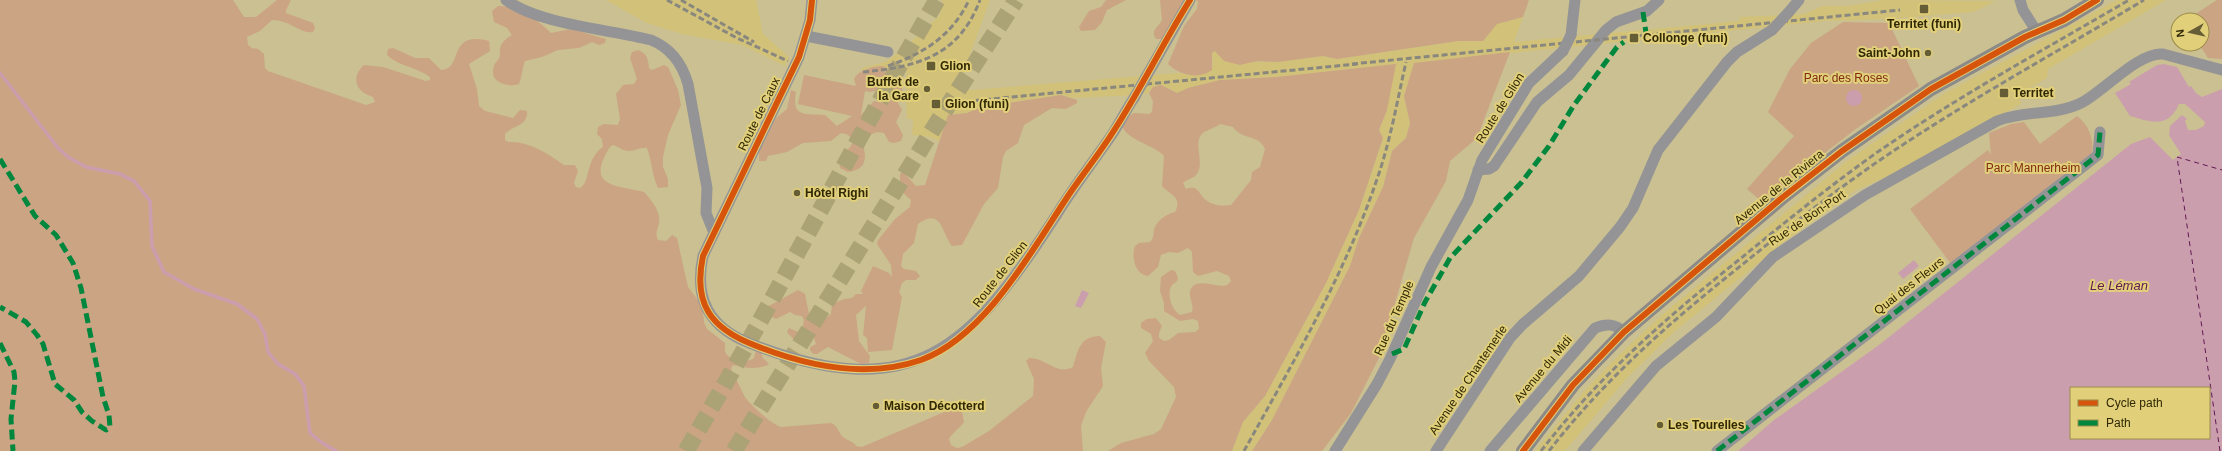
<svg xmlns="http://www.w3.org/2000/svg" width="2222" height="451" viewBox="0 0 2222 451" font-family="Helvetica,sans-serif">
	<rect width="100%" height="100%" fill="#cac091"/>
	<!-- built -->
	<g fill="#d2c279">
		<path d="M606 0H756L763 34 789 57 785 66 742 45 682 34 647 23Z"/>
		<path d="M942 0H990L959 84V91L1154 75 1180 73 1190 75 1213 65 1212 53 1215 51 1224 61 1269 62 1323 56 1337 59 1458 41H1483L1497 24 1523 17 1514 42 1739 21 1740 17 1804 14 1823 6H1848L1884 0 1996 1 1973 12 1889 19 1823 21 1464 58 1404 96 1410 123 1406 138 1392 151 1383 187 1359 238 1350 266 1272 420 1252 451H1232L1243 422 1265 396 1326 283 1359 210 1383 138 1379 130 1387 110 1276 77 1220 80 1188 88 1177 93 1169 88 1150 89 1149 93 1137 95 1073 98 1061 95 981 107 967 113 952 114 947 119 939 141 929 137 912 135 913 120 907 118 906 71 892 74 862 76V68L885 62 901 51 940 15Z"/>
		<path d="M2117 0H2166L2048 69 2047 78 2019 94 2021 104 1886 177 1856 190 1784 242 1675 331 1626 379 1565 451H1535L1585 390 1621 353 1664 313 1848 160 1945 93Z"/>
	</g>
	<!-- green -->
	<g fill="#cba484" fill-rule="evenodd">
		<path d="M0 0H233L244 17H256L277 0H291L286 10V13L313 23 315 28 313 32C299 34 291 20 272 20L260 31 247 37 248 45 252 48 258 49 264 54 265 68 268 71 366 105 375 102 373 97C356 92 350 78 364 65L383 67 426 81 430 80V77C417 67 398 66 387 55L388 49 393 48 415 58H429L441 70C464 70 446 30 489 41L490 51 469 64 477 89 479 106 485 111 513 118 520 110 527 111C528 126 513 125 505 134V140L508 142C529 141 547 153 564 165H575L578 171 574 183 576 187 580 188C591 182 585 159 603 147L602 139 597 134 598 127 604 124 618 125 620 119 616 94 623 85 634 84 637 79 630 58 632 52 638 50C647 54 648 58 649 68L652 70 664 65 668 67 678 90 681 105 668 135 663 157V167L668 179V187L658 188C652 175 652 162 647 148 641 147 636 151 629 151 623 151 619 147 613 145L610 147C584 188 617 185 644 192 652 201 661 211 659 224 657 230 655 234 658 240L666 241 672 235 677 238 688 287 698 300 703 311 704 322 707 329 725 343C725 347 724 352 727 355 733 361 748 363 754 358L756 350 761 352 763 358 769 364C760 370 743 368 733 365L731 369C736 378 740 388 745 397 750 404 773 426 781 427L831 423C839 426 838 433 843 437 848 441 853 441 856 446L862 447 956 407H961L964 422C959 429 953 432 949 439L951 445 957 448 962 447 989 431 1033 396 1034 379 1026 361 1029 358C1045 357 1057 376 1073 367 1078 350 1080 336 1100 336L1106 342 1101 368 1103 386 1086 412 1081 426 1083 451H0Z"/>
		<path d="M1106 0H1126L1107 10 1102 22 1095 30 1081 31 1079 27 1089 11 1101 7Z"/>
		<path d="M1160 0H1529L1523 17 1497 24 1483 41H1458L1337 59 1323 56 1278 62 1257 61 1240 65 1224 61 1215 51 1212 53V70C1199 80 1179 75 1168 64L1184 26 1197 9 1198 1 1195 0 1164 39H1156C1150 30 1158 28 1162 20Z"/>
		<path d="M2217 0H2222V59L2208 58 2199 44H2202V20H2186Z"/>
		<path d="M498 6C515 5 540 21 551 33L571 29 606 39 605 43 599 45 592 42 579 48 558 50 542 57 525 61C522 69 522 76 519 84 507 88 488 82 494 66 495 62 498 61 499 58 501 54 499 52 500 49 501 42 507 38 512 35L507 28 494 22 492 11Z"/>
		<path d="M1843 22 1889 23 1919 86 1853 131 1762 202 1747 189 1794 136 1768 112 1790 69 1811 43Z"/>
		<path d="M1510 52 1477 138 1450 161 1446 181 1414 238 1379 358 1351 413 1322 451H1252L1272 420 1350 266 1359 238 1383 187 1392 151 1406 138 1410 123 1404 96 1414 63Z"/>
		<path d="M1396 64 1387 110 1379 130 1383 138 1359 210 1326 283 1265 396 1243 422 1232 451H1108L1121 443 1154 434 1161 429 1176 397 1174 387 1149 361 1145 353 1153 341 1151 334 1141 328V323L1147 319 1156 318 1162 326 1159 333V338L1164 341 1169 340 1178 333 1195 332 1199 329 1198 321 1193 319 1180 321 1164 311V303L1160 291 1161 277 1171 270 1175 271 1178 278C1177 283 1175 282 1172 285 1166 294 1172 311 1180 315L1192 312C1195 304 1185 293 1193 286 1200 279 1218 288 1227 285L1231 281 1229 276 1217 271 1198 276 1193 272 1192 252 1188 248 1178 253 1169 252 1161 255 1158 267 1148 276C1135 275 1131 257 1135 246L1139 243 1150 242C1154 238 1153 235 1154 230 1156 221 1166 214 1175 212 1183 197 1170 195 1162 186L1164 156C1155 145 1128 141 1122 126L1130 115 1134 113 1149 114 1152 112 1153 101 1149 93 1153 87 1161 85 1177 93 1188 88 1220 80 1276 77ZM1220 124 1233 127C1241 140 1259 134 1265 149L1260 167 1252 172 1251 180 1231 205C1223 206 1213 206 1206 200 1198 194 1199 184 1186 189L1183 183C1186 180 1190 179 1194 177 1207 166 1193 146 1201 135 1205 130 1215 128 1220 124Z"/>
		<path d="M882 66C892 69 905 84 902 95L896 99 902 110 896 122 903 135 901 141 894 143 889 142 884 133C879 132 876 132 872 134 857 141 868 152 864 162 862 169 854 171 848 172L840 168C836 150 849 155 853 141 850 135 847 134 841 133L831 141 803 143 787 152 768 156 766 161H759V150L776 118 787 109 791 90 796 92C791 119 807 113 825 115L837 126 852 116 798 104 804 75 856 86 854 79C858 70 873 66 882 66ZM880 90 889 94V99L883 103 874 101 861 115 865 91 870 92Z"/>
		<path d="M1061 95 1077 100V103L1066 109 1052 108 1024 125 1018 143 1006 151 1003 157 998 188 984 204 962 245 952 246C941 232 942 207 918 224L914 243 903 254 901 266 904 269 916 271 920 276 916 280H906L902 283 899 292 902 297 892 350 868 352 867 338 863 335 866 306 856 315 859 341 870 356 869 363 861 364 828 347 817 354H813L810 350V347L816 344 814 338C801 341 797 345 787 332L789 328 798 332 802 331 804 320 802 316 795 315 790 312 776 319 767 314V307L798 290 805 294 809 314 826 318 831 314 832 304 844 299 852 298 856 294H863L861 291 873 266 889 273 892 277 891 265 877 244 878 240 895 219 910 207 911 200C900 190 900 190 900 174L903 172 916 186 925 185 948 115 967 113 981 107Z"/>
		<path d="M2077 116C2089 125 2094 139 2092 153L1951 264 1910 209 1988 150 1991 155 1989 133 2011 124 2024 122 2040 144Z"/>
	</g>
	<!-- water -->
	<g fill="#cb9eae" fill-rule="evenodd">
		<path d="M2164 64 2177 67 2189 87 2191 86 2196 93 2202 97 2222 89V451H1738L1774 420 1879 345 2131 144 2150 137 2173 160 2181 154 2169 135 2170 126 2182 115 2187 119 2185 121 2188 130H2196L2204 126 2205 122 2185 104H2179C2168 129 2151 122 2130 116L2115 93 2131 84 2129 82 2157 65ZM2071 388H2209V438H2071Z"/>
		<circle cx="1854" cy="98" r="8"/>
		<path d="M1914 260 1919 266 1903 279 1898 273Z"/>
		<path d="M1082 290 1089 293 1081 308 1075 306Z"/>
	</g>
	<g fill="none" stroke-linecap="round" stroke-linejoin="round">
		<!-- stream -->
		<path stroke="#cb9eae" stroke-width="3.5" d="M0 73 58 148 68 157 86 167 120 174 134 181 150 201 152 246 164 272 194 289 237 304 257 319 265 334 268 352 278 364 295 374 304 386 310 433 321 442 336 451"/>
		<!-- ferry -->
		<path stroke="#621a52" stroke-width="1" stroke-dasharray="5 4" stroke-linecap="butt" d="M2220 451 2177 157 2222 170"/>
		<!-- highway-tunnel -->
		<g stroke="#aba275" stroke-width="17" stroke-dasharray="17 8" stroke-linecap="butt">
			<path d="M686 451C774 303 850 149 937 0"/>
			<path d="M734 451 940 118 1016 0"/>
		</g>
		<!-- minor -->
		<g stroke="#949496" stroke-width="11">
			<path d="M506 0C541 25 608 29 651 40 671 48 682 63 688 84L707 188 706 213 714 233"/>
			<path d="M812 0 810 20 799 57 703 256C694 298 709 327 749 343 913 408 971 348 1057 214 1074 186 1094 161 1113 133 1120 122 1126 110 1134 98"/>
			<path d="M2020 0 2023 10 2037 32"/>
			<path d="M1788 13 1799 0"/>
			<path d="M1571 35 1575 0"/>
			<path d="M806 36 888 52"/>
			<path d="M1146 77 1190 0"/>
			<path d="M1478 170 1489 169 1494 166 1537 102 1569 75 1606 30 1616 22 1647 11 1659 0"/>
			<path d="M1335 451 1377 384 1390 359 1431 267 1468 200 1482 160 1529 83 1563 51"/>
			<path d="M1436 451 1510 338 1523 324 1579 276 1620 227 1633 208 1658 150 1727 62 1737 52 1772 30"/>
			<path d="M1490 451 1595 328C1607 323 1615 324 1624 332"/>
			<path d="M1583 451 1656 366 1716 317 1773 257 1865 195 1997 121C2024 110 2055 116 2081 103 2103 92 2138 52 2163 54L2222 70"/>
			<path d="M1717 451 2098 155 2100 132"/>
		</g>
		<!-- major -->
		<path stroke="#8c8a88" stroke-width="14" d="M1523 451 1573 385 1624 332 1783 197 1842 151 1931 89 2025 37 2064 20 2097 0"/>
		<!-- rail -->
		<g stroke="#89877e" stroke-width="3" stroke-dasharray="6 3" stroke-linecap="butt">
			<path d="M667 0 737 38 788 61"/>
			<path d="M681 0 754 42"/>
			<path d="M1352 64 1900 10"/>
			<path d="M888 66C924 53 952 36 969 0"/>
			<path d="M863 72C917 67 959 56 980 0"/>
			<path d="M949 103 1357 64"/>
			<path d="M1244 451C1292 364 1344 276 1376 182 1390 143 1397 102 1406 62"/>
			<path d="M1541 451C1598 377 1667 317 1740 259 1785 222 1831 185 1879 151 1959 96 2045 49 2129 0"/>
			<path d="M1549 451C1603 381 1669 323 1738 268 1785 230 1833 192 1883 158 1967 101 2057 52 2144 0"/>
		</g>
		<!-- minor-bridge -->
		<g stroke="#949496" stroke-width="11">
			<path d="M1772 30 1788 13"/>
			<path d="M1563 51 1571 35"/>
			<path d="M1134 98 1146 77"/>
		</g>
		<!-- quiet -->
		<g stroke="#00873e" stroke-width="5" stroke-dasharray="10 5" stroke-linecap="butt">
			<path d="M1643 12 1647 40"/>
			<path d="M0 159 35 216 56 235 73 263 81 288 103 397 109 415 110 427 106 430 92 421 82 412 74 400 55 384 43 344 37 335 26 322 0 307"/>
			<path d="M0 343 14 372 15 381 11 419 13 451"/>
			<path d="M1392 354 1404 349 1425 302 1450 258 1521 183 1549 146 1574 105 1617 47 1624 42"/>
			<path d="M1717 451 2098 155 2100 132"/>
		</g>
		<!-- cycleway casing -->
		<g stroke="#e1cf7a" stroke-width="8">
			<g id="cycleway">
				<path d="M812 0 810 20 799 57 703 256C693 303 710 328 754 345 806 366 866 379 921 360 985 337 1032 250 1068 196 1083 174 1099 154 1113 132 1141 89 1163 43 1190 0"/>
				<path d="M1523 451 1573 385 1624 332 1783 197 1842 151 1931 89 2025 37 2064 20 2097 0"/>
			</g>
		</g>
		<!-- cycleway -->
		<use href="#cycleway" stroke="#d6540b" stroke-width="6"/>
	</g>
	<!-- markers -->
	<g fill="#655d35" stroke="#e1cf7a" stroke-width="1.5">
		<rect x="1919" y="4" width="10" height="10" rx="2"/>
		<rect x="1629" y="33" width="10" height="10" rx="2"/>
		<circle cx="1928" cy="53" r="4"/>
		<rect x="926" y="61" width="10" height="10" rx="2"/>
		<circle cx="927" cy="89" r="4"/>
		<rect x="1999" y="88" width="10" height="10" rx="2"/>
		<rect x="931" y="99" width="10" height="10" rx="2"/>
		<circle cx="797" cy="193" r="4"/>
		<circle cx="876" cy="406" r="4"/>
		<circle cx="1660" cy="425" r="4"/>
	</g>
	<g text-anchor="middle" dominant-baseline="central" stroke-width="4" stroke-linejoin="round" paint-order="stroke">
		<!-- poi labels -->
		<g font-size="12" font-weight="bold" fill="#2f2803" stroke="#e1cf7a" text-anchor="start">
			<text x="1924" y="24" text-anchor="middle">Territet (funi)</text>
			<text x="1643" y="38">Collonge (funi)</text>
			<text x="1920" y="53" text-anchor="end">Saint-John</text>
			<text x="940" y="66">Glion</text>
			<text x="919" y="82" text-anchor="end">Buffet de<tspan x="919" dy="14">la Gare</tspan></text>
			<text x="2013" y="93">Territet</text>
			<text x="945" y="104">Glion (funi)</text>
			<text x="805" y="193">Hôtel Righi</text>
			<text x="884" y="406">Maison Décotterd</text>
			<text x="1668" y="425">Les Tourelles</text>
		</g>
		<!-- park labels -->
		<g font-size="12" fill="#822d11" stroke="#e1cf7a">
			<text x="1846" y="78">Parc des Roses</text>
			<text x="2033" y="168">Parc Mannerheim</text>
		</g>
		<!-- street labels -->
		<g font-size="12" fill="#2f2803" stroke="#e1cf7a">
			<text transform="translate(1500 108) rotate(-58)">Route de Glion</text>
			<text transform="translate(759 114) rotate(-64)">Route de Caux</text>
			<text transform="translate(1779 187) rotate(-39)">Avenue de la Riviera</text>
			<text transform="translate(1807 218) rotate(-34)">Rue de Bon-Port</text>
			<text transform="translate(1000 274) rotate(-52)">Route de Glion</text>
			<text transform="translate(1909 286) rotate(-38)">Quai des Fleurs</text>
			<text transform="translate(1394 318) rotate(-66)">Rue du Temple</text>
			<text transform="translate(1543 369) rotate(-50)">Avenue du Midi</text>
			<text transform="translate(1468 380) rotate(-56)">Avenue de Chantemerle</text>
		</g>
		<!-- water labels -->
		<g font-size="13" font-style="italic" fill="#621a52" stroke="#e1cf7a">
			<text x="2119" y="285">Le Léman</text>
		</g>
	</g>
	<!-- legend -->
	<rect x="2070" y="387" width="140" height="52" fill="#e1cf7a" stroke="#9a8c4a"/>
	<rect x="2078" y="400" width="20" height="6" fill="#d6540b" stroke="#9a8c4a"/>
	<text x="2106" y="407" font-size="12" fill="#2f2803">Cycle path</text>
	<rect x="2078" y="420" width="20" height="6" fill="#00873e" stroke="#9a8c4a"/>
	<text x="2106" y="427" font-size="12" fill="#2f2803">Path</text>
	<!-- north arrow -->
	<g transform="translate(2190 32) rotate(262)"><circle r="19" fill="#e1cf7a" stroke="#9a8c4a"/>
	<path d="M0-3L7 15L0 10L-7 15Z" fill="#655d35"/>
	<text y="-6" font-size="11" font-weight="bold" text-anchor="middle" fill="#2f2803">N</text>
	</g>
</svg>
